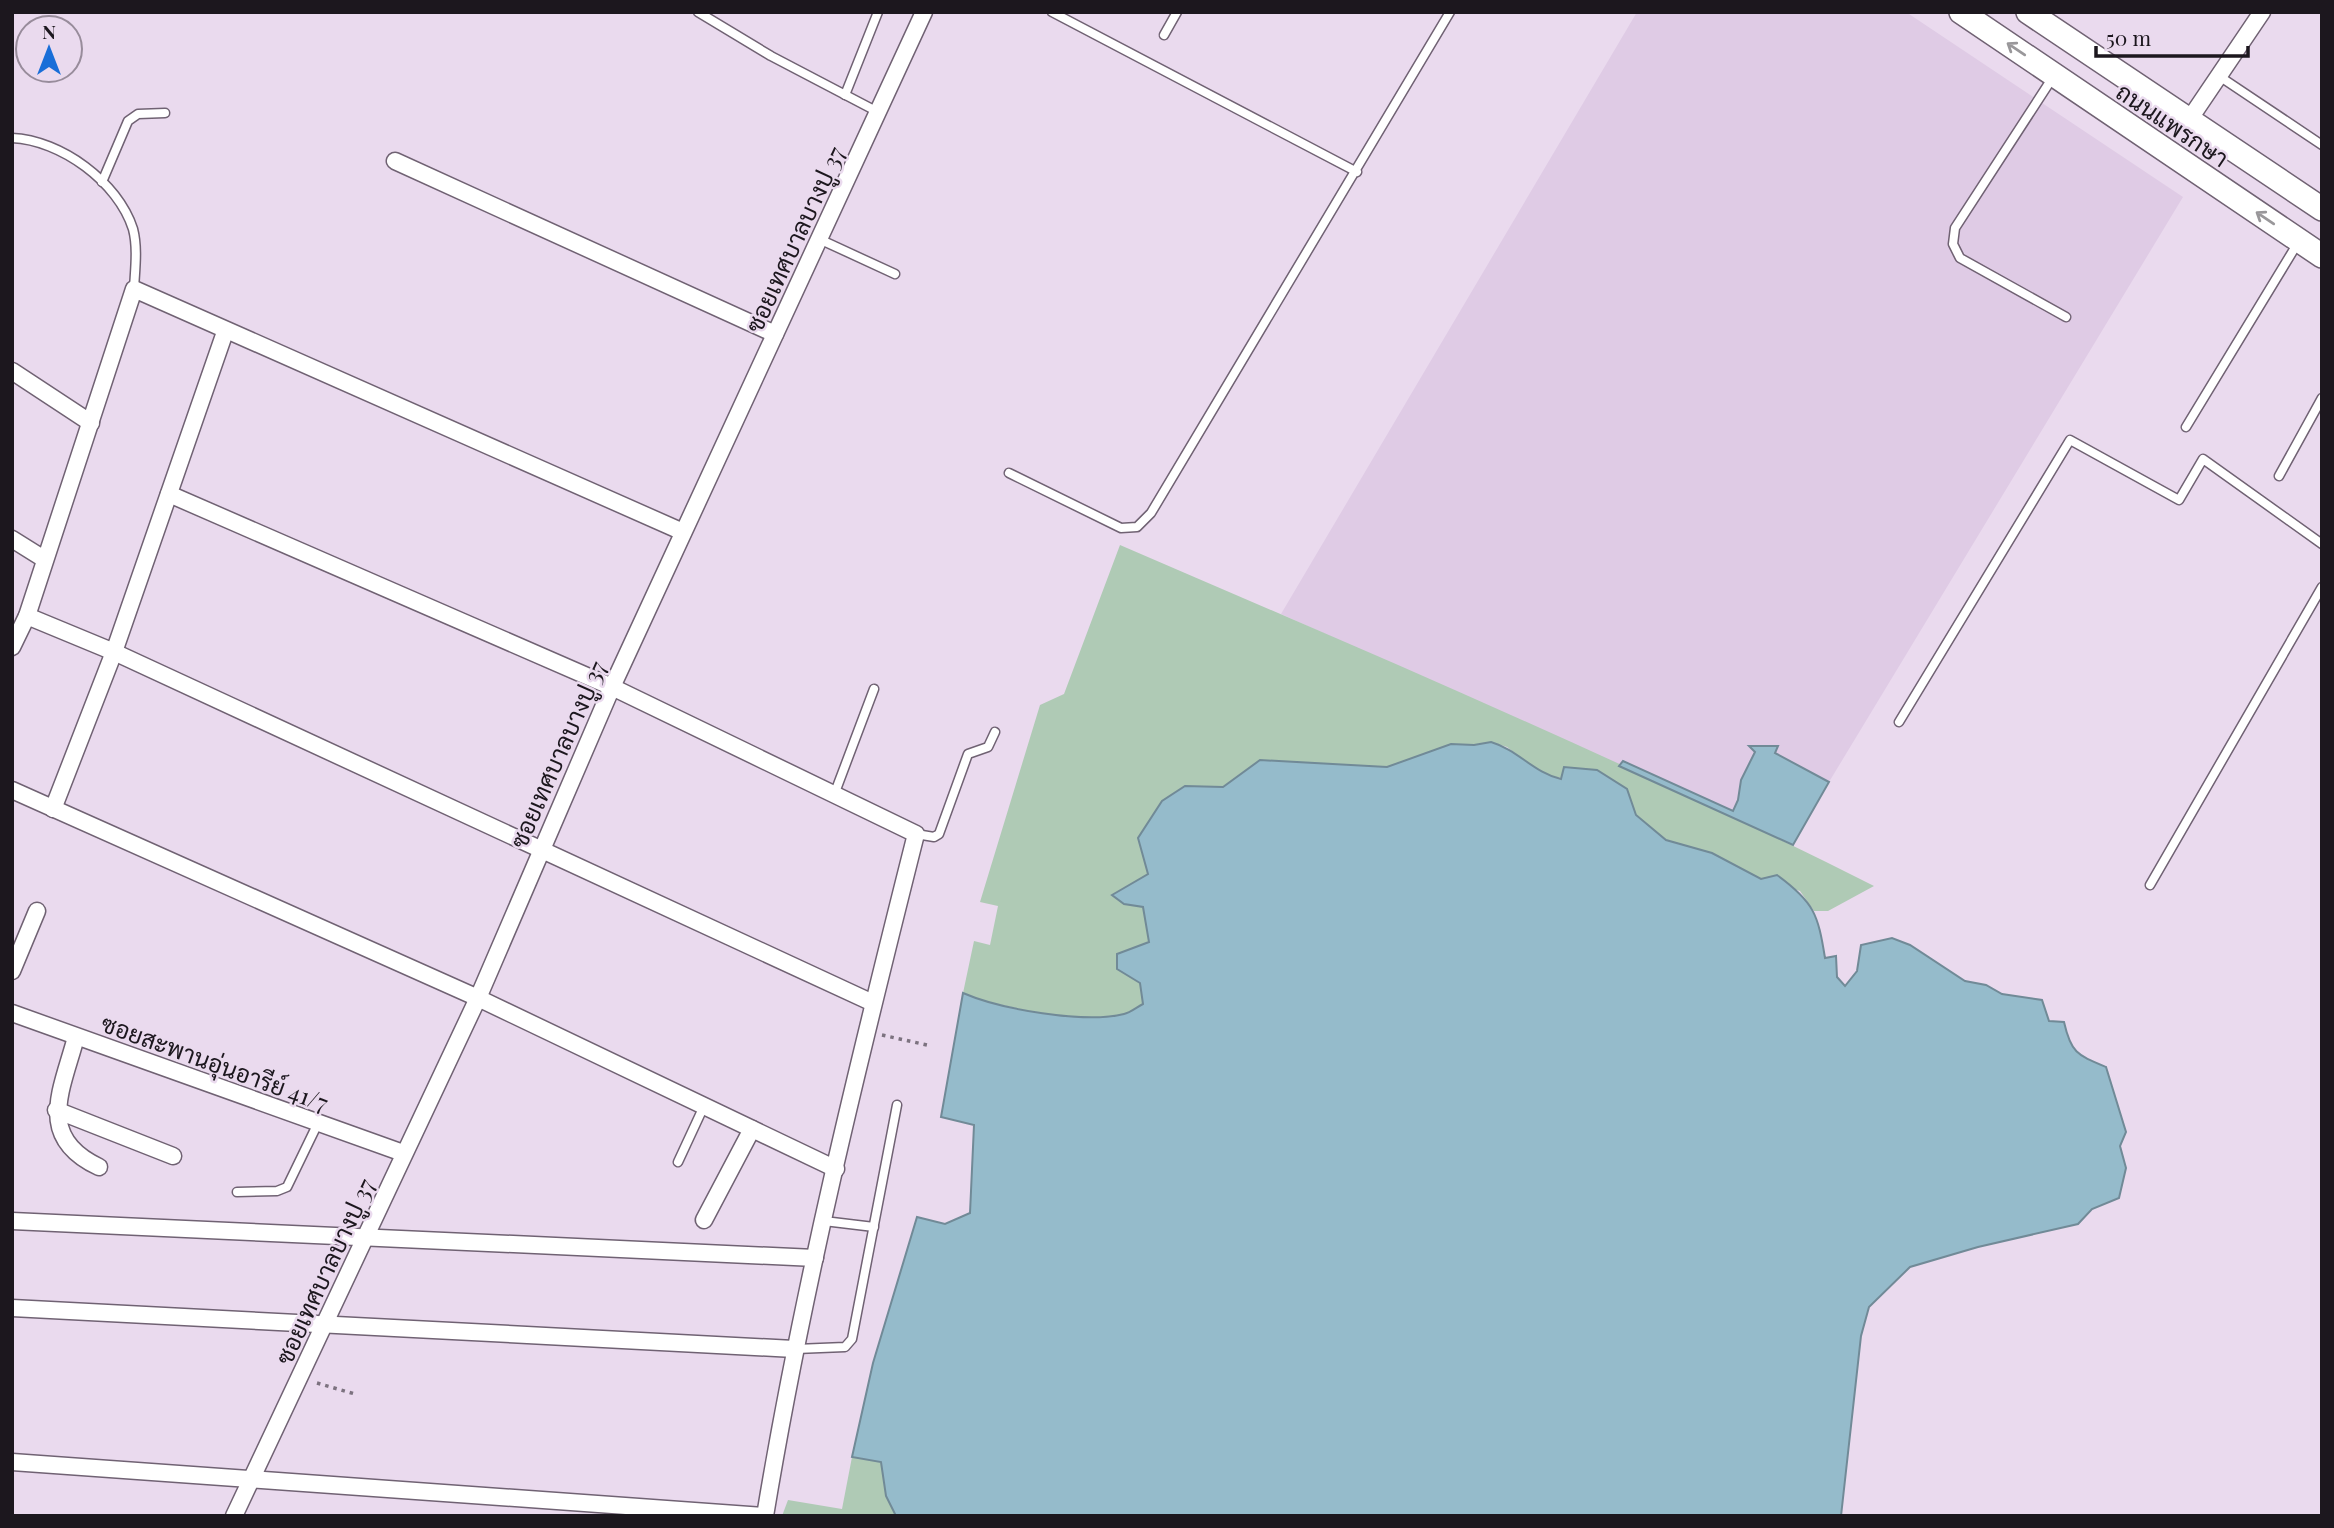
<svg xmlns="http://www.w3.org/2000/svg" width="2334" height="1528" viewBox="0 0 2334 1528" font-family="'Playfair Display',Sarabun,serif">
	<rect width="100%" height="100%" fill="#eadaee"/>
	<!-- built -->
	<path fill="#dfcbe5" d="M1637 12H1906L2183 197 1829 782 1793 845 1281 614Z"/>
	<!-- green -->
	<g fill="#afcab5">
		<path d="M1120 545C1373 654 1628 762 1874 886L1828 911H1814L1800 891 1761 879 1712 853 1666 840 1636 815 1627 789 1544 775 1507 747 1491 742 1474 745 1451 744 1387 767 1260 760 1223 787 1185 786 1162 801 1138 838 1148 874 1130 887 1124 904 1143 907 1149 942 1117 955V969L1140 983 1143 1004C1137 1007 1130 1013 1124 1014 1085 1024 999 1008 963 993L974 941 990 945 998 906 980 902 1040 705 1064 694Z"/>
		<path d="M852 1457 881 1462 886 1496 896 1516H782L788 1500 842 1509Z"/>
	</g>
	<!-- water -->
	<g fill="#95bbcb" stroke="#718a97" stroke-width="2">
		<path d="M1491 742C1518 750 1534 773 1561 779L1564 767 1597 770 1627 789 1636 815 1666 840 1712 853 1761 879 1777 875C1814 902 1818 914 1825 958L1836 956 1837 977 1845 986 1857 971 1861 945 1892 938 1910 945 1965 981 1986 985 2002 994 2042 1000 2049 1021 2064 1022C2071 1053 2077 1055 2106 1067L2126 1132 2120 1146 2126 1168 2119 1198 2092 1209 2078 1224 1978 1247 1910 1267 1869 1307 1861 1336 1841 1516H896L886 1496 881 1462 852 1457 873 1363 917 1217 945 1224 970 1213 974 1125 941 1117 963 993C1000 1009 1084 1024 1124 1014 1130 1013 1137 1007 1143 1004L1140 983 1117 969V954L1149 942 1143 907 1124 904 1112 895 1148 874 1138 838 1162 801 1185 786 1223 787 1260 760 1387 767 1451 744 1474 745Z"/>
		<path d="M1749 746H1778L1775 753 1829 782 1793 845 1619 766 1623 761 1733 811 1738 800 1741 780 1755 752Z"/>
	</g>
	<g fill="none" stroke-linecap="round" stroke-linejoin="round">
		<!-- service casing -->
		<g stroke="#706273" stroke-width="11">
			<g id="service">
				<path d="M698 12 771 56 878 112"/>
				<path d="M1052 12 1357 172"/>
				<path d="M1164 35 1177 12"/>
				<path d="M2219 76 2322 145"/>
				<path d="M2053 77 1955 228 1953 244 1960 258 2066 317"/>
				<path d="M845 95 878 12"/>
				<path d="M12 138C61 140 118 182 133 229 138 248 135 270 134 289"/>
				<path d="M102 182 128 121 138 114 165 113"/>
				<path d="M819 239 895 274"/>
				<path d="M2186 427 2299 241"/>
				<path d="M1009 473 1121 528 1137 527 1151 513 1450 12"/>
				<path d="M2279 476 2322 398"/>
				<path d="M1899 722 2070 440 2179 500 2203 459 2322 544"/>
				<path d="M834 795 874 689"/>
				<path d="M916 834 934 837 939 834 968 754 988 747 995 732"/>
				<path d="M2150 885 2322 587"/>
				<path d="M678 1162 704 1106"/>
				<path d="M237 1192 277 1191 287 1187 318 1123"/>
				<path d="M824 1221 874 1227"/>
				<path d="M796 1349 845 1347 852 1339 897 1105"/>
			</g>
		</g>
		<!-- minor casing -->
		<g stroke="#706273" stroke-width="19">
			<g id="minor">
				<path d="M2189 120 2262 12"/>
				<path d="M395 161 775 334"/>
				<path d="M12 371 91 423"/>
				<path d="M169 494 612 687 916 834C859 1060 803 1286 765 1516"/>
				<path d="M12 539 44 559"/>
				<path d="M27 616 114 652 873 1003"/>
				<path d="M12 647 27 616 134 289 683 532"/>
				<path d="M12 790 478 998 836 1169"/>
				<path d="M53 809 114 652 225 332"/>
				<path d="M12 971 37 911"/>
				<path d="M12 1013 403 1153"/>
				<path d="M76 1037C62 1090 35 1137 99 1167"/>
				<path d="M56 1110 173 1156"/>
				<path d="M704 1220 752 1129"/>
				<path d="M12 1221 815 1258"/>
				<path d="M12 1308 794 1349"/>
				<path d="M12 1462 765 1516"/>
				<path d="M234 1516 478 998 612 687 924 12"/>
			</g>
		</g>
		<!-- secondary casing -->
		<g stroke="#706273" stroke-width="26">
			<g id="secondary">
				<path d="M1961 12 2322 256"/>
				<path d="M2028 12 2322 209"/>
			</g>
		</g>
		<!-- path -->
		<g stroke="#7c727f" stroke-width="3.5" stroke-dasharray="3.5 5" stroke-linecap="butt">
			<path d="M882 1035 927 1045"/>
			<path d="M317 1383 355 1394"/>
		</g>
		<!-- service -->
		<use href="#service" stroke="#fff" stroke-width="8"/>
		<!-- minor -->
		<use href="#minor" stroke="#fff" stroke-width="16"/>
		<!-- secondary -->
		<use href="#secondary" stroke="#fff" stroke-width="23"/>
	</g>
	<!-- one-way arrows -->
	<defs><path id="oneway-shaft" d="M-6 0H5M1.5-3L5.5 0L1.5 3" fill="none" stroke-width="1.6" stroke-linecap="round" stroke-linejoin="round" transform="scale(1.75)"/></defs>
	<g stroke="#99979a">
		<use href="#oneway-shaft" transform="translate(2016 49) rotate(-146)"/>
		<use href="#oneway-shaft" transform="translate(2265 218) rotate(-146)"/>
	</g>
	<g text-anchor="middle" dominant-baseline="central" stroke-width="5" stroke-linejoin="round" paint-order="stroke">
		<!-- street labels -->
		<g font-size="24" fill="#1c171e" stroke="#eadaee">
			<text transform="translate(2173 124) rotate(34)">ถนนแพรกษา</text>
			<text transform="translate(794 239) rotate(-65)">ซอยเทศบาลบางปู 37</text>
			<text transform="translate(557 754) rotate(-66)">ซอยเทศบาลบางปู 37</text>
			<text transform="translate(215 1062) rotate(20)">ซอยสะพานอุ่นอารีย์ 41/7</text>
			<text transform="translate(324 1271) rotate(-65)">ซอยเทศบาลบางปู 37</text>
		</g>
	</g>
	<!-- border -->
	<rect width="2334" height="1528" fill="none" stroke="#1c171e" stroke-width="28"/>
	<!-- north arrow -->
	<g transform="translate(49 49)"><circle r="33" fill="#eadaee" stroke="#988c9b" stroke-width="2"/>
	<path d="M0-5L12 26L0 18L-12 26Z" fill="#196ed8"/>
	<text y="-10" font-size="19" font-weight="bold" text-anchor="middle" fill="#1c171e">N</text>
	</g>
	<!-- scale -->
	<path d="M2096 46v10h152v-10" fill="none" stroke="#1c171e" stroke-width="3.5"/>
	<text x="2106" y="46" font-size="21" fill="#1c171e" stroke="#eadaee" stroke-width="5" paint-order="stroke">50 m</text>
</svg>
